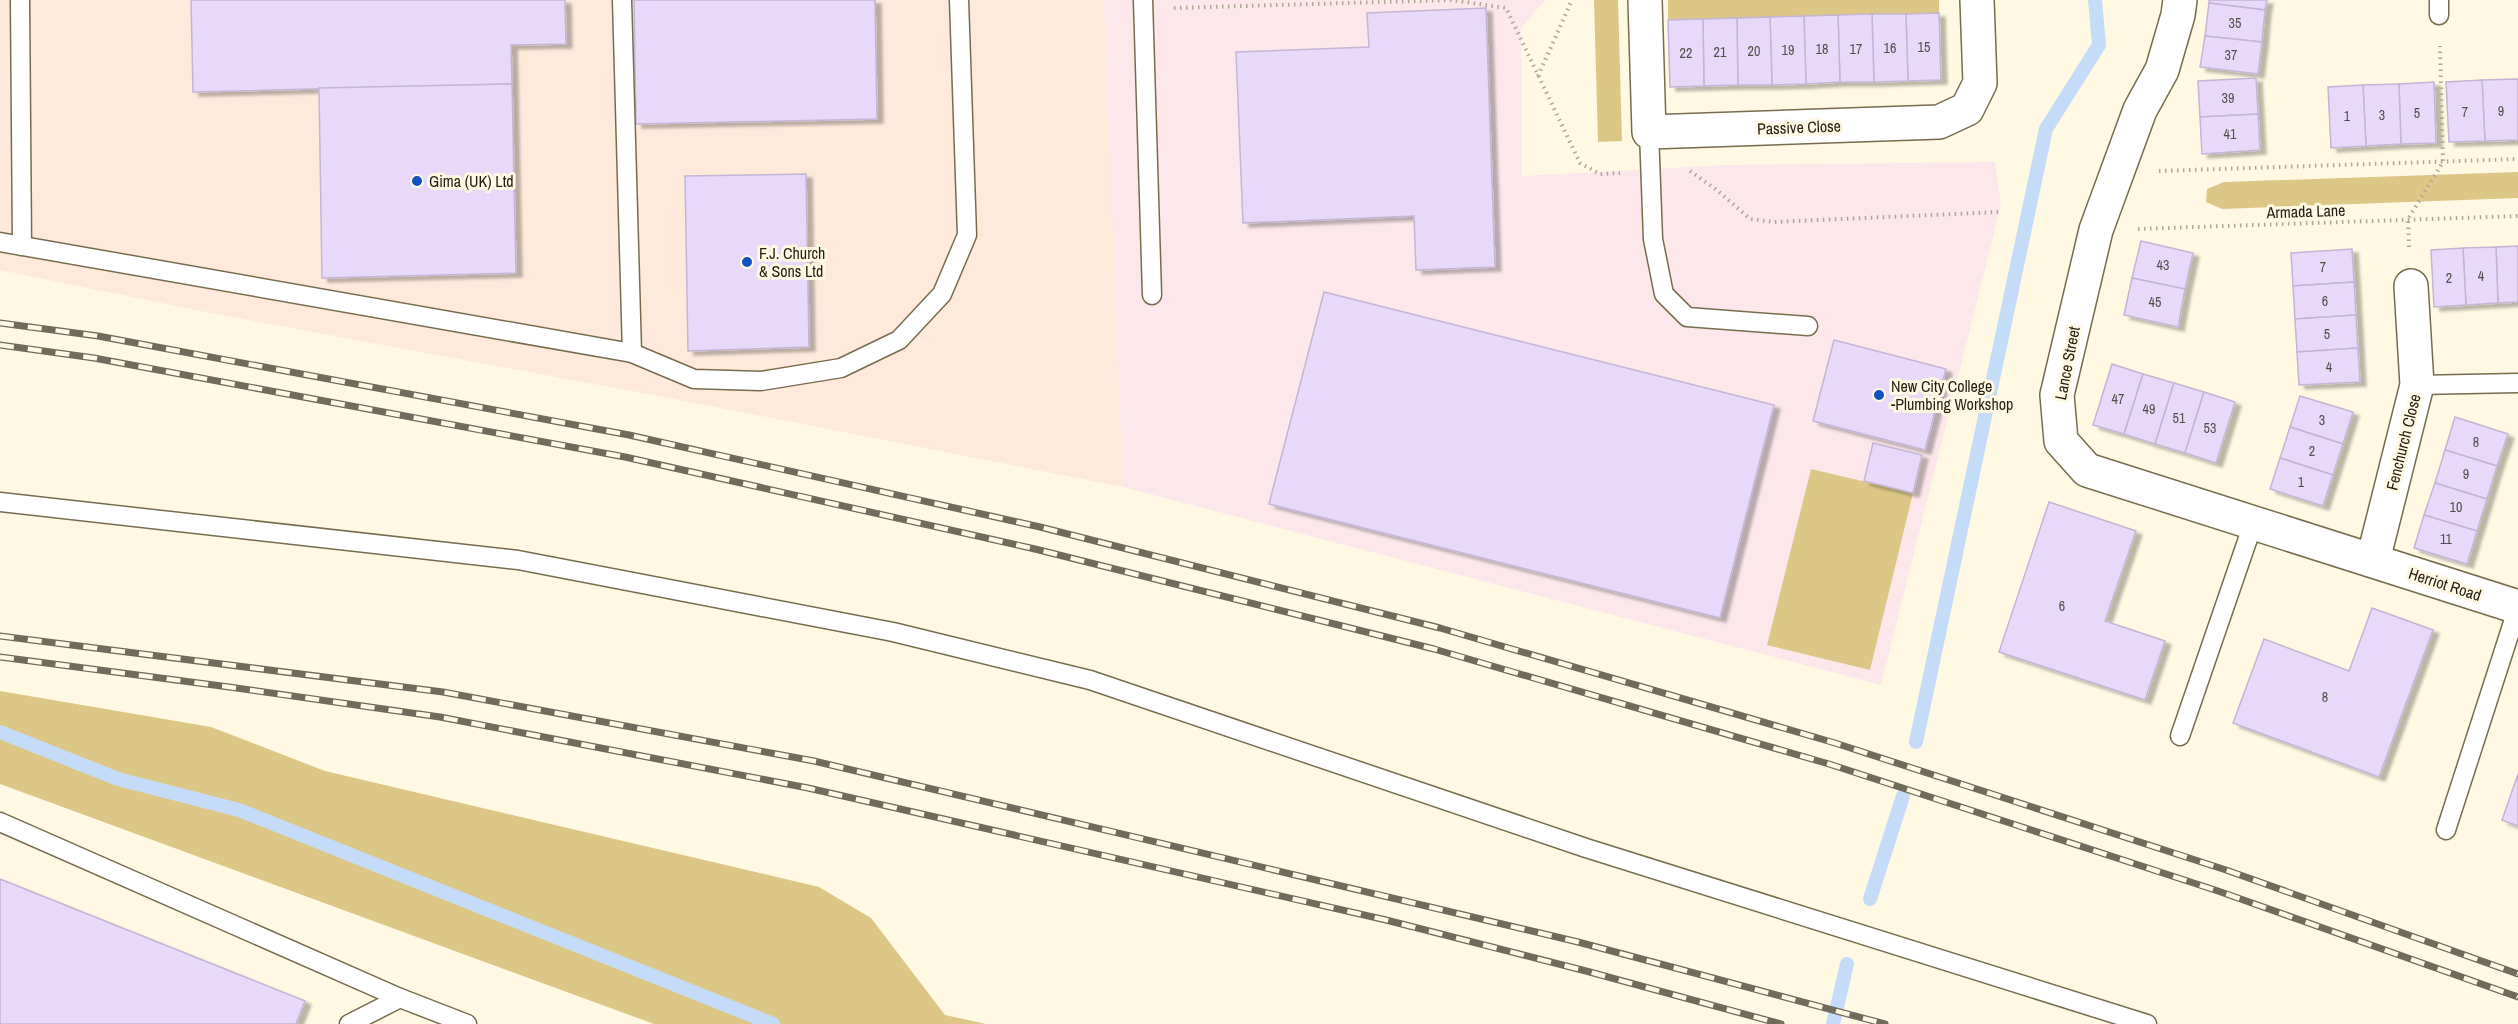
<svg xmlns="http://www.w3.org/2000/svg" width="2518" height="1024" viewBox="0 0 2518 1024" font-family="'Archivo Narrow',sans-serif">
	<defs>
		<filter id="shadow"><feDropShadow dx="6" dy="4" stdDeviation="1.5" flood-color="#0004"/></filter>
	</defs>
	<rect width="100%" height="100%" fill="#fff8e2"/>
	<!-- industrial -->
	<path fill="#ffe9db" d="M0 0H1104L1123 487 696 403 206 312 0 270Z"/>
	<!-- education -->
	<path fill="#fde7eb" d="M1104 0H1545L1521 28 1522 176 1726 165 1995 162 2001 205 1881 685 1123 487Z"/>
	<!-- green -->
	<g fill="#ddc787">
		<path d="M1594 0H1618L1622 141 1598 142Z"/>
		<path d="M1668 0H1939V13L1668 20Z"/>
		<path d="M2518 172V198L2222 209 2206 202 2207 189 2224 182Z"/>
		<path d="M1811 469 1913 493 1870 670 1767 645Z"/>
		<path d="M0 691 211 727 325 771 819 887 871 918 945 1015 986 1024H654L0 784Z"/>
	</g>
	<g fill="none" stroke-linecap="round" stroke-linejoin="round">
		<!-- stream -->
		<g stroke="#c4dcf8" stroke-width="14">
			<path d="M0 732 118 779 239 810 773 1024"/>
			<path d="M1916 742 2046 129 2099 45 2095 0"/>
			<path d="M1870 899 1903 796"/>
			<path d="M1833 1024 1847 964"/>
		</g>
	</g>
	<!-- building -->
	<g fill="#e8d8fa" stroke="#c4b5d5" stroke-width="1.5" filter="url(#shadow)">
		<path d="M191 0H565L566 44 511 45 512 84 193 92Z"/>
		<path d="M634 0H875L877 119 636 124Z"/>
		<path d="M2209 0H2267L2265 10 2209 3Z"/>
		<path d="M2209 3 2265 10 2262 42 2205 36Z"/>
		<path d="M1486 8 1495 267 1416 270 1414 216 1243 223 1236 52 1369 47 1367 13Z"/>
		<path d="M1939 13 1941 80 1908 81 1906 14Z"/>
		<path d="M1872 14H1906L1908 81 1874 82Z"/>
		<path d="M1872 14 1874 82H1840L1838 15Z"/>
		<path d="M1838 15 1840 82 1806 84 1804 16Z"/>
		<path d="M1804 16 1806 84 1772 85 1770 17Z"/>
		<path d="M1770 17 1772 85H1738L1737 18Z"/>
		<path d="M1737 18 1738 85 1704 86 1703 19Z"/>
		<path d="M1703 19 1704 86 1670 87 1668 20Z"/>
		<path d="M2205 36 2262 42 2258 74 2200 67Z"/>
		<path d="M2256 78 2258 114 2200 117 2198 81Z"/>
		<path d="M2518 79V140L2485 141 2482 80Z"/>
		<path d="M2482 80 2485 141 2449 142 2446 82Z"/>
		<path d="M2434 82 2436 143 2401 144 2399 84Z"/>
		<path d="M512 84 516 273 322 278 319 88Z"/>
		<path d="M2399 84 2401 144 2366 146 2363 85Z"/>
		<path d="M2363 85 2366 146 2331 148 2328 87Z"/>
		<path d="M2258 114 2260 150 2202 154 2200 117Z"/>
		<path d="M806 174 809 347 688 351 685 176Z"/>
		<path d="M2141 241 2193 253 2185 289 2132 278Z"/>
		<path d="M2518 246V302L2498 303 2496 247Z"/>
		<path d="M2496 247 2498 303 2466 305 2463 248Z"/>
		<path d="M2463 248 2466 305 2434 307 2431 250Z"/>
		<path d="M2352 249 2354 282 2293 286 2291 253Z"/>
		<path d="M2132 278 2185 289 2178 327 2124 315Z"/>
		<path d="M2354 282 2356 315 2295 319 2293 286Z"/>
		<path d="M1324 292 1774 405 1720 618 1269 504Z"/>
		<path d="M2356 315 2358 348 2297 352 2295 319Z"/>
		<path d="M1834 340 1946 369 1925 450 1813 421Z"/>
		<path d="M2358 348 2360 382 2299 385 2297 352Z"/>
		<path d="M2112 364 2143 374 2124 434 2093 425Z"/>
		<path d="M2143 374 2174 383 2155 444 2124 434Z"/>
		<path d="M2174 383 2204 392 2185 453 2155 444Z"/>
		<path d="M2204 392 2235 402 2216 463 2185 453Z"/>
		<path d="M2300 396 2353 412 2343 444 2290 427Z"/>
		<path d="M2455 417 2508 434 2497 466 2445 450Z"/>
		<path d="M2290 427 2343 444 2333 475 2280 458Z"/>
		<path d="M1873 443 1922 455 1913 493 1864 481Z"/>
		<path d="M2445 450 2497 466 2487 499 2435 483Z"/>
		<path d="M2280 458 2333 475 2323 506 2270 489Z"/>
		<path d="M2435 483 2487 499 2477 531 2424 515Z"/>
		<path d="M2049 502 2136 531 2105 621 2165 641 2145 700 1999 652Z"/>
		<path d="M2424 515 2477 531 2467 564 2414 548Z"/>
		<path d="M2372 608 2433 630 2379 777 2233 723 2264 639 2349 671Z"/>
		<path d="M2518 774V826L2502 820Z"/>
		<path d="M0 879 305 1001 296 1024H0Z"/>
	</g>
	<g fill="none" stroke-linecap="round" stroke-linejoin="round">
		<!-- service casing -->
		<g stroke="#776d4d" stroke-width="21">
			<g id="service">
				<path d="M20 0 22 246"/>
				<path d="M622 0 632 353"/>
				<path d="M1143 0 1152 295"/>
				<path d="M2439 0V15"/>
				<path d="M1649 132 1653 239 1664 294 1687 317 1808 326"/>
				<path d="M0 242 632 353 694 379 761 381 841 368 899 340 942 294 967 235 959 0"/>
				<path d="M2417 385 2518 383"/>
				<path d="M0 502 518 560 893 632 1090 680 1586 848 2147 1024"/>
				<path d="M2180 736 2253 524"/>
				<path d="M0 822 400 998"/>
				<path d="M2446 830 2518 607"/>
				<path d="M349 1024 400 998 467 1024"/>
			</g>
		</g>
		<!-- minor casing -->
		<g stroke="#776d4d" stroke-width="36">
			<g id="minor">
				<path d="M1645 0 1649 132 1939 122 1967 109 1980 83 1977 0"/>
				<path d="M2180 0 2178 15 2162 70 2140 110 2096 230 2057 395 2061 441 2087 470 2518 607"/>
				<path d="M2373 560 2417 385 2411 286"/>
			</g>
		</g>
		<!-- path -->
		<g stroke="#ada795" stroke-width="4" stroke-dasharray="1.5 4.5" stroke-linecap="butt">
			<path d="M1174 8 1452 0 1506 8 1580 163 1600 174 1620 173"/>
			<path d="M1538 76 1572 0"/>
			<path d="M1690 171 1717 190 1750 219 1774 222 1999 212"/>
			<path d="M2159 171 2518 159"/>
			<path d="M2138 229 2518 216"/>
			<path d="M2409 247 2408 219 2443 162 2440 46"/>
		</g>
		<!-- service -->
		<use href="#service" stroke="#fff" stroke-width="18"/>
		<!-- minor -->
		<use href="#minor" stroke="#fff" stroke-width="33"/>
		<!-- rail casing -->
		<g stroke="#706b5b" stroke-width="7">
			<g id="rail">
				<path d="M0 323 98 336 629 435 1040 527 1440 628 1835 743 2226 870 2518 974"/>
				<path d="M0 345 94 358 625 457 1035 549 1434 649 1829 764 2218 891 2518 997"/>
				<path d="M0 636 443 692 814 761 1578 942 1885 1024"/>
				<path d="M0 657 229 687 440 717 808 788 1386 920 1586 971 1781 1024"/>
			</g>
		</g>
		<!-- rail -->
		<use href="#rail" stroke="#fff8e2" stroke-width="4.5" stroke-dasharray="14" stroke-linecap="butt"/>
	</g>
	<!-- markers -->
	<g fill="#1152bd" stroke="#fff8e2" stroke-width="2">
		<circle cx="417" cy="181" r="6"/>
		<circle cx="747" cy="262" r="6"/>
		<circle cx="1879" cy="395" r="6"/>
	</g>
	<g text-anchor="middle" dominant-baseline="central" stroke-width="6" stroke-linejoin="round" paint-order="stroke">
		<!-- number labels -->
		<g font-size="14" fill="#544d4c">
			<text x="2235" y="23">35</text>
			<text x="1924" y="47">15</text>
			<text x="1890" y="48">16</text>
			<text x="1822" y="49">18</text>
			<text x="1856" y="49">17</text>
			<text x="1788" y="50">19</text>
			<text x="1754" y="51">20</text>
			<text x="1720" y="52">21</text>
			<text x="1686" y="53">22</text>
			<text x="2231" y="55">37</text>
			<text x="2228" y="98">39</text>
			<text x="2501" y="111">9</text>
			<text x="2465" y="112">7</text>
			<text x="2417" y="113">5</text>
			<text x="2382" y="115">3</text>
			<text x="2347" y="116">1</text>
			<text x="2230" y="134">41</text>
			<text x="2163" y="265">43</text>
			<text x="2323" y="267">7</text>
			<text x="2481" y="276">4</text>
			<text x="2449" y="278">2</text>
			<text x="2325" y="301">6</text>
			<text x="2155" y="302">45</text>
			<text x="2327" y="334">5</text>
			<text x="2329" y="367">4</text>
			<text x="2118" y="399">47</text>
			<text x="2149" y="409">49</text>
			<text x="2179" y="418">51</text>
			<text x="2322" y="420">3</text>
			<text x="2210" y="428">53</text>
			<text x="2476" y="442">8</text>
			<text x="2312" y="451">2</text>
			<text x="2466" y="474">9</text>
			<text x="2301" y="482">1</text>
			<text x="2456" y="507">10</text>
			<text x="2446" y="539">11</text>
			<text x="2062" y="606">6</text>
			<text x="2325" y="697">8</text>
		</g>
		<!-- street labels -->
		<g font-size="16" fill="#231f12" stroke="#fff8e2">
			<text transform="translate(1799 127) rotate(-2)">Passive Close</text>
			<text transform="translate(2306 211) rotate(-2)">Armada Lane</text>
			<text transform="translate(2067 363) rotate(-79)">Lance Street</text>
			<text transform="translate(2403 442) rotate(-76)">Fenchurch Close</text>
			<text transform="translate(2445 584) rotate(18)">Herriot Road</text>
		</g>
		<!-- poi labels -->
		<g font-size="16" fill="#231f12" stroke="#fff8e2" text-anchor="start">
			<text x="429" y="181">Gima (UK) Ltd</text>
			<text x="759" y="253">F.J. Church<tspan x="759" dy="18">&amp; Sons Ltd</tspan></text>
			<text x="1891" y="386">New City College<tspan x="1891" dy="18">-Plumbing Workshop</tspan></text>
		</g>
	</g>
</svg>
